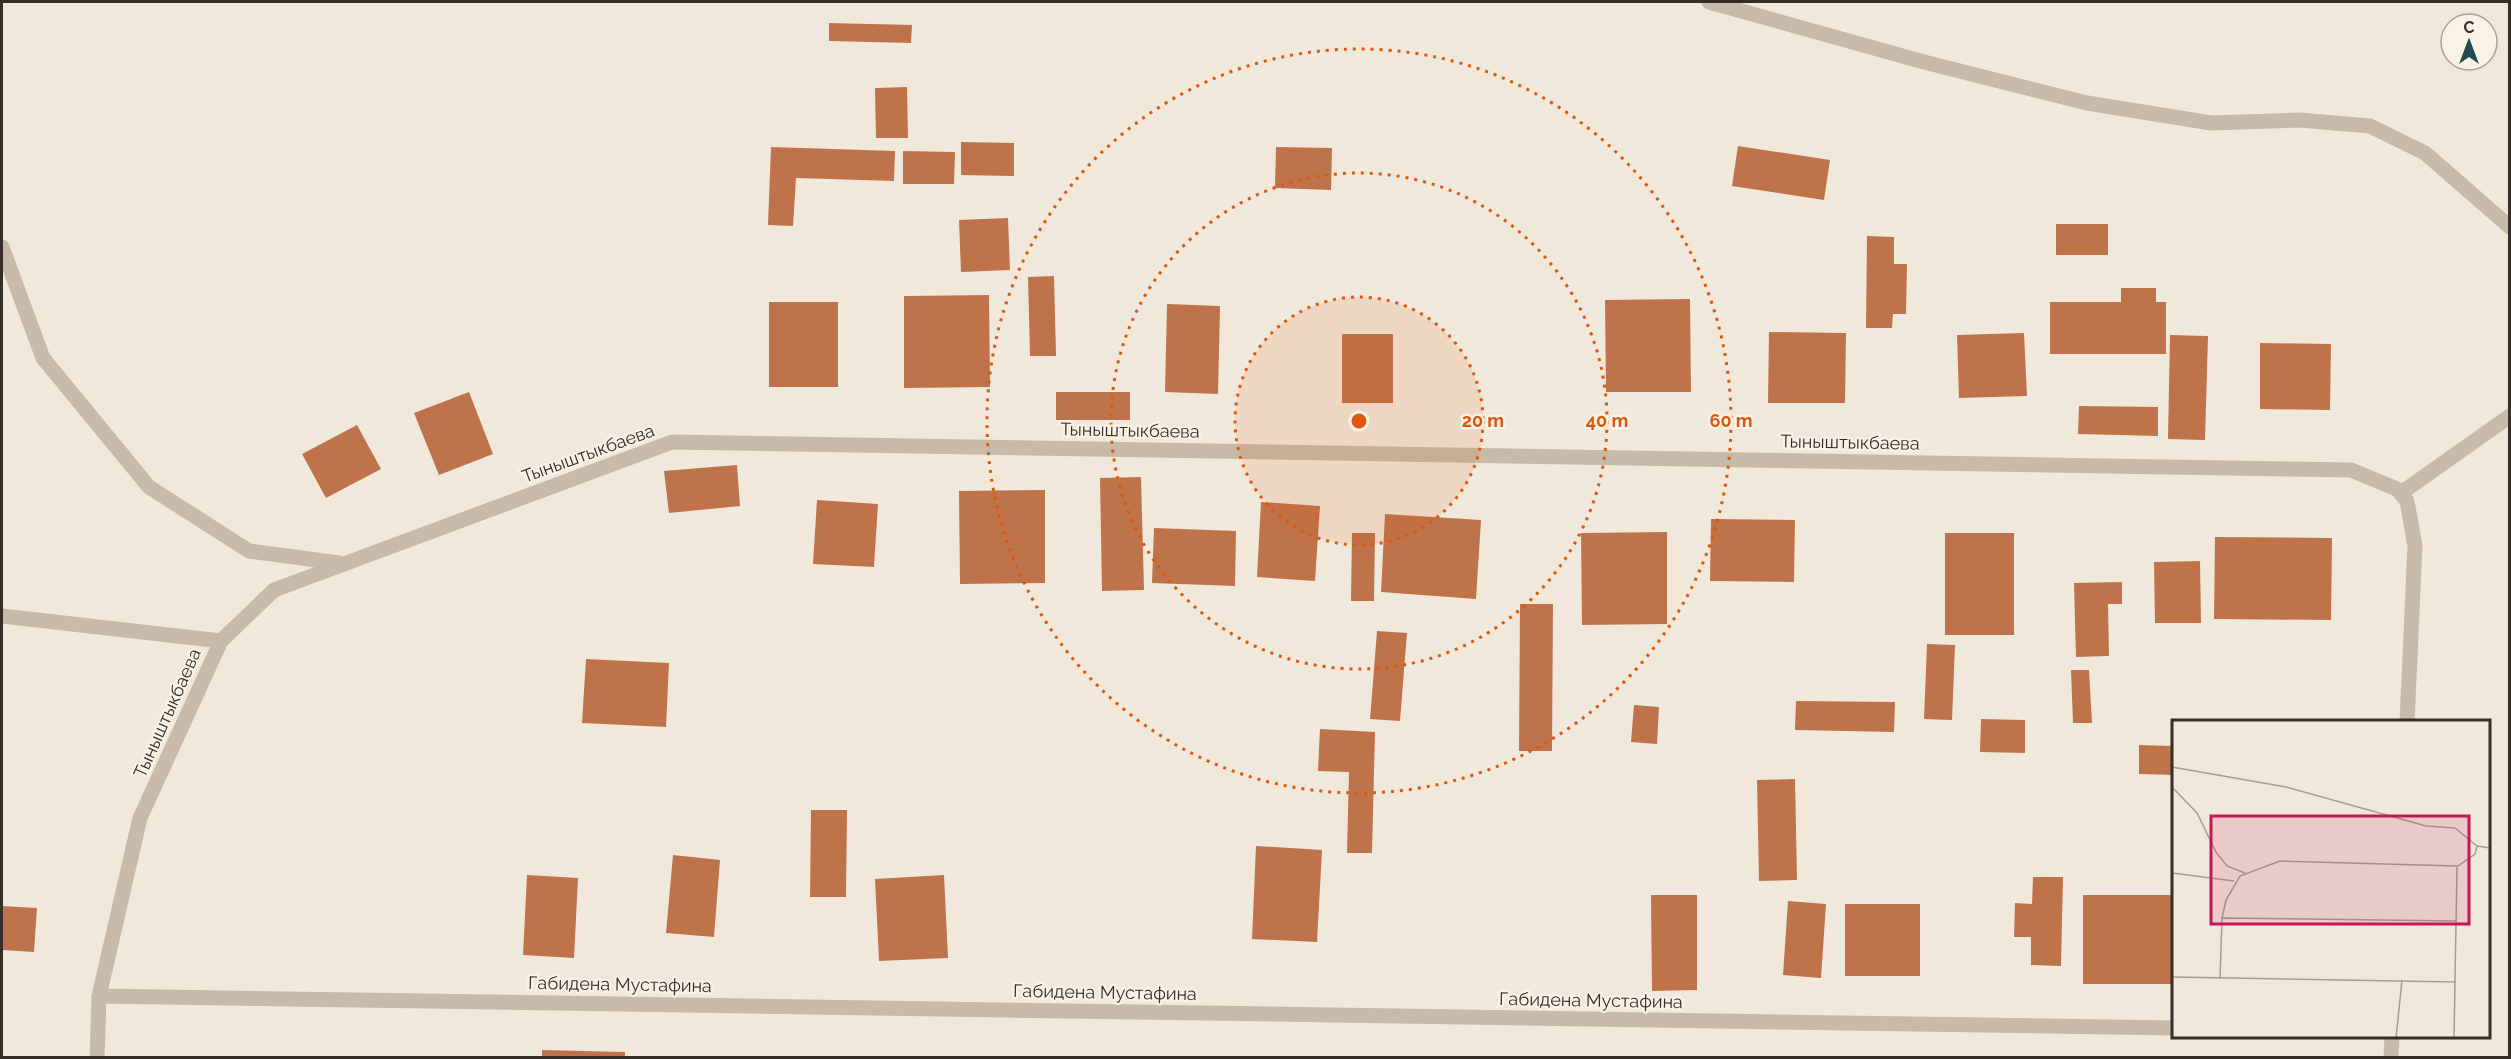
<svg xmlns="http://www.w3.org/2000/svg" width="2511" height="1059" viewBox="0 0 2511 1059" font-family="Raleway,sans-serif">
	<rect width="100%" height="100%" fill="#f0e9db"/>
	<!-- building -->
	<g fill="#bf734b">
		<path d="M829 23 912 25 911 43 829 41Z"/>
		<path d="M907 87 908 138H876L875 88Z"/>
		<path d="M961 142 1014 143V176L961 175Z"/>
		<path d="M1738 146 1830 160 1824 200 1732 186Z"/>
		<path d="M771 147 895 151 894 181 796 178 793 226 768 225Z"/>
		<path d="M1276 147 1332 148 1331 190 1275 188Z"/>
		<path d="M903 151 955 152 954 184H903Z"/>
		<path d="M1008 218 1010 270 961 272 959 220Z"/>
		<rect x="2056" y="224" width="52" height="31"/>
		<path d="M1867 236 1894 237V264H1907L1906 314H1893L1892 328H1866Z"/>
		<path d="M1054 276 1056 356H1030L1028 277Z"/>
		<path d="M2121 288H2156V302H2166V354H2050V302H2121Z"/>
		<path d="M989 295 990 387 904 388V296Z"/>
		<path d="M1690 299 1691 392H1606L1605 300Z"/>
		<rect x="769" y="302" width="69" height="85"/>
		<path d="M1167 304 1220 306 1218 394 1165 392Z"/>
		<path d="M1769 332 1846 333 1845 403H1768Z"/>
		<path d="M2024 333 2027 396 1959 398 1957 335Z"/>
		<rect x="1342" y="334" width="51" height="69"/>
		<path d="M2170 335 2208 336 2205 440 2168 439Z"/>
		<path d="M2260 343 2331 344 2330 410 2260 409Z"/>
		<path d="M469 392 493 454 439 475 414 413Z"/>
		<rect x="1056" y="392" width="74" height="28"/>
		<path d="M2079 406 2158 407V436L2078 434Z"/>
		<path d="M357 425 381 469 326 498 302 454Z"/>
		<path d="M737 465 740 506 669 513 664 471Z"/>
		<path d="M1141 477 1144 590 1102 591 1100 478Z"/>
		<path d="M1045 490V583L960 584 959 491Z"/>
		<path d="M817 500 878 504 874 567 813 564Z"/>
		<path d="M1261 502 1320 506 1315 581 1257 577Z"/>
		<path d="M1385 514 1481 520 1476 599 1381 592Z"/>
		<path d="M1711 519 1795 520 1794 582 1710 581Z"/>
		<path d="M1154 528 1236 531 1235 586 1152 583Z"/>
		<path d="M1667 532V624L1582 625 1581 533Z"/>
		<path d="M1352 533H1375L1374 601H1351Z"/>
		<rect x="1945" y="533" width="69" height="102"/>
		<path d="M2215 537 2332 538 2331 620 2214 619Z"/>
		<path d="M2200 561 2201 623H2155L2154 562Z"/>
		<path d="M2122 582V604H2108L2109 656 2076 657 2074 583Z"/>
		<path d="M1520 604H1553L1552 751H1519Z"/>
		<path d="M1377 631 1407 633 1400 721 1370 719Z"/>
		<path d="M1927 644 1955 645 1952 720 1924 719Z"/>
		<path d="M586 659 669 663 666 727 582 723Z"/>
		<path d="M2071 670H2089L2092 723H2073Z"/>
		<path d="M1796 701 1895 702 1894 732 1795 730Z"/>
		<path d="M1634 705 1659 707 1657 744 1631 742Z"/>
		<path d="M1981 719 2025 720V753L1980 752Z"/>
		<path d="M1320 729 1375 732 1372 853H1347L1349 772 1318 771Z"/>
		<path d="M2139 745 2174 746V775L2139 774Z"/>
		<path d="M1795 779 1797 880 1759 881 1757 780Z"/>
		<path d="M811 810H847L846 897H810Z"/>
		<path d="M1256 846 1322 850 1317 942 1252 939Z"/>
		<path d="M673 855 720 860 714 937 666 933Z"/>
		<path d="M527 875 578 878 574 958 523 955Z"/>
		<path d="M944 875 948 958 879 961 875 879Z"/>
		<path d="M2033 877H2063L2061 966 2031 965V937H2014L2015 903 2032 904Z"/>
		<path d="M1651 895H1697V990L1652 991Z"/>
		<rect x="2083" y="895" width="91" height="89"/>
		<path d="M1788 901 1826 904 1821 978 1783 975Z"/>
		<rect x="1845" y="904" width="75" height="72"/>
		<path d="M2 906 37 908 34 952 2 950Z"/>
		<path d="M542 1050 625 1052V1058H542Z"/>
	</g>
	<g fill="none" stroke-linecap="round" stroke-linejoin="round">
		<!-- minor -->
		<g stroke="#c7baa8" stroke-width="15">
			<path d="M1709 2 1924 62 2087 103 2211 123 2300 120 2370 126 2425 153 2510 227"/>
			<path d="M2 247 43 358 149 487 249 551 339 563"/>
			<path d="M2401 493 2510 416"/>
			<path d="M2 616 221 641"/>
			<path d="M99 996 140 818 221 641 274 590 672 442 2351 470 2397 489 2407 501 2415 546 2407 722"/>
			<path d="M97 1058 99 996 2174 1028"/>
			<path d="M2391 1058 2392 1036"/>
		</g>
	</g>
	<!-- distance rings -->
	<circle cx="1359" cy="421" r="124" fill="#df570d" fill-opacity=".12"/>
	<g fill="none" stroke="#df570d" stroke-width="3" stroke-dasharray="3 6">
		<circle cx="1359" cy="421" r="124"/>
		<circle cx="1359" cy="421" r="248"/>
		<circle cx="1359" cy="421" r="372"/>
	</g>
	<g text-anchor="middle" dominant-baseline="central" stroke-width="4.5" stroke-linejoin="round" paint-order="stroke">
		<!-- street labels -->
		<g font-size="18" fill="#352d28" stroke="#f8f2e7">
			<text transform="translate(1130 430) rotate(1)">Тыныштыкбаева</text>
			<text transform="translate(1850 442) rotate(1)">Тыныштыкбаева</text>
			<text transform="translate(588 453) rotate(-20)">Тыныштыкбаева</text>
			<text transform="translate(167 713) rotate(-66)">Тыныштыкбаева</text>
			<text transform="translate(620 984) rotate(1)">Габидена Мустафина</text>
			<text transform="translate(1105 992) rotate(1)">Габидена Мустафина</text>
			<text transform="translate(1591 1000) rotate(1)">Габидена Мустафина</text>
		</g>
	</g>
	<!-- overview -->
	<g transform="translate(2172 720)">
		<rect width="318" height="318" fill="#f0e9db"/>
		<path fill="none" stroke="#a59e93" stroke-width="1.5" d="M0 47 114 67 254 106 283 108 305 126 318 128M0 67 25 93 44 132 55 146 73 153M286 146 303 134 305 126M0 153 62 161M50 198 54 180 68 156 108 141 285 146 282 318M0 257 284 262M48 259 50 198 285 201M224 318 230 260"/>
		<path fill="#c2185b" fill-opacity="0.15" stroke="#c2185b" stroke-width="3" d="M39 96H297V204H39Z"/>
		<rect width="318" height="318" fill="none" stroke="#352d28" stroke-width="3"/>
	</g>
	<circle cx="1359" cy="421" r="9" fill="#df570d" stroke="#f8f2e7" stroke-width="3"/>
	<g font-size="18" text-anchor="middle" font-weight="bold" fill="#df570d" stroke="#f8f2e7" stroke-width="4.5" stroke-linejoin="round" paint-order="stroke">
		<text x="1483" y="427">20 m</text>
		<text x="1607" y="427">40 m</text>
		<text x="1731" y="427">60 m</text>
	</g>
	<!-- border -->
	<rect width="2511" height="1059" fill="none" stroke="#352d28" stroke-width="6"/>
	<!-- north arrow -->
	<g transform="translate(2469 42)"><circle r="28" fill="#f8f2e7" stroke="#aaa39b" stroke-width="1.5"/>
	<path d="M0-4.5L10 22L0 15L-10 22Z" fill="#204b54"/>
	<text y="-9" font-size="16" font-weight="bold" text-anchor="middle" fill="#352d28">С</text>
	</g>
</svg>
